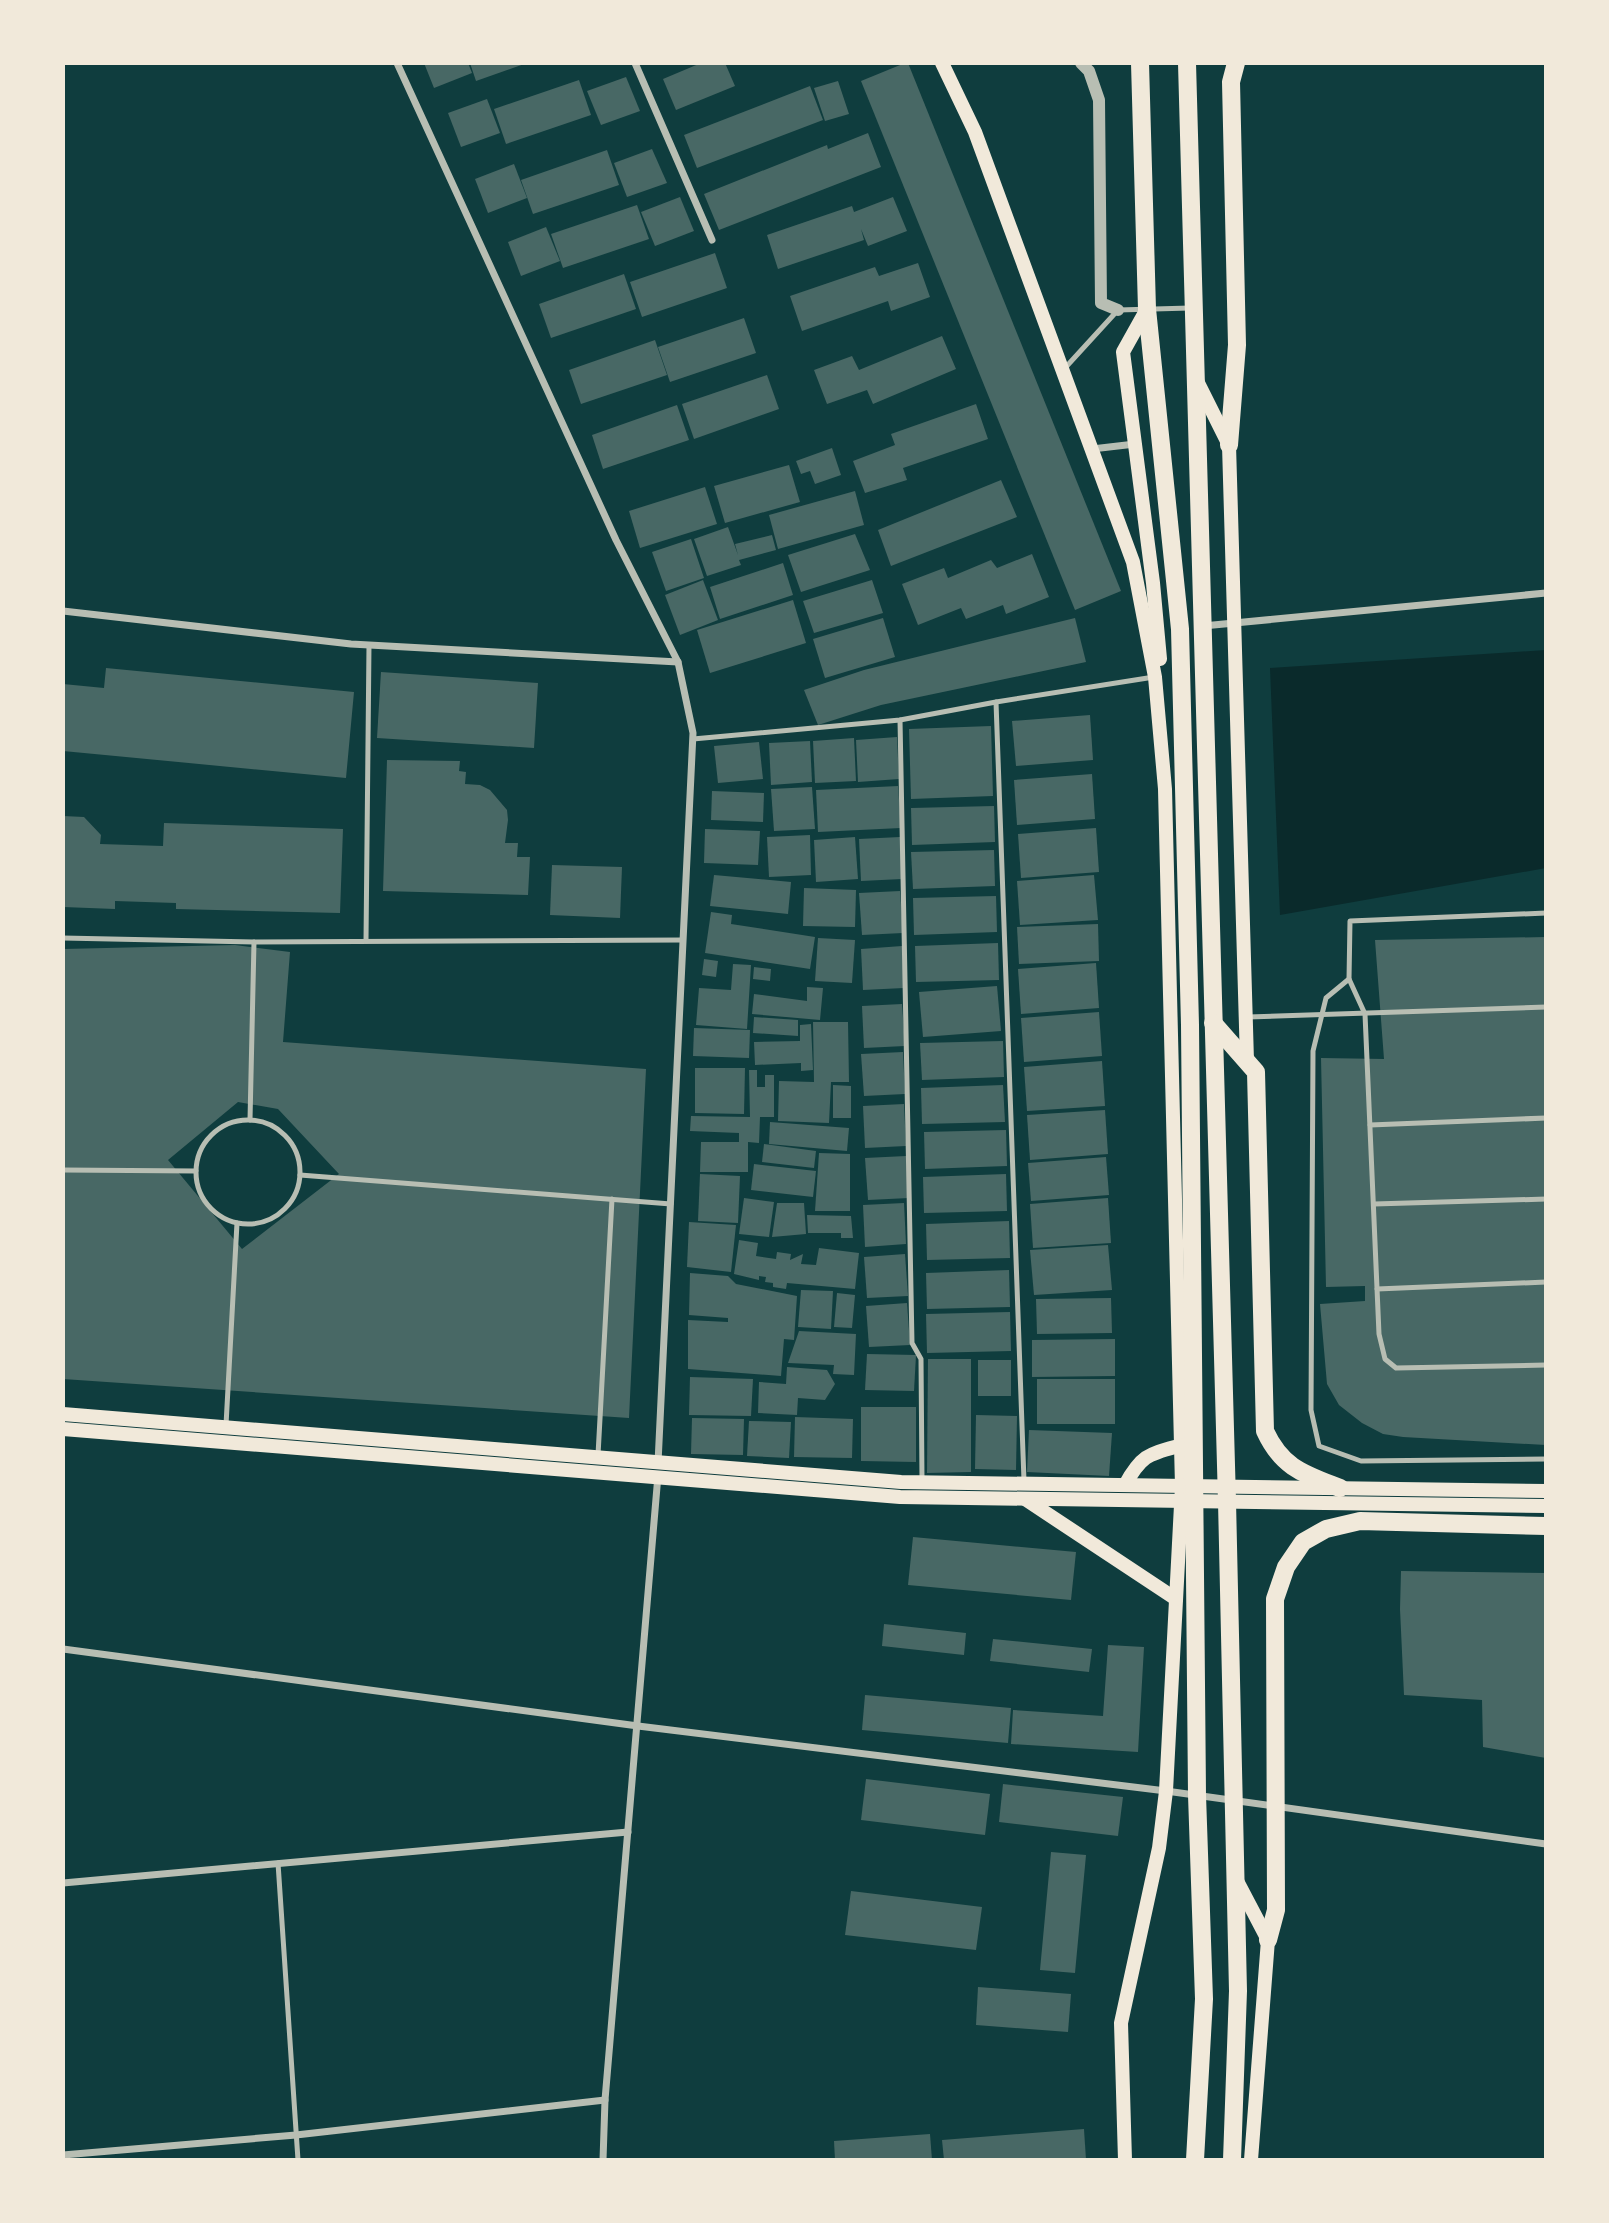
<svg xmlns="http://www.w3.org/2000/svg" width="1609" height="2223" viewBox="0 0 1609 2223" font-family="'Noto Sans',sans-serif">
	<rect width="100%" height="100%" fill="#0f3d3e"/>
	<!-- water -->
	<path fill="#0a2a2b" d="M1546 650V868L1280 915 1270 668Z"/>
	<!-- building -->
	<g fill="#486865" fill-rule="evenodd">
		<path d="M424 63H468L472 73 434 88Z"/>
		<path d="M470 63H527L476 81Z"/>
		<path d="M701 63H725L735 86 676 110 663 79Z"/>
		<path d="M905 63H908L1121 591 1075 610 861 81Z"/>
		<path d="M626 77 640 111 601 125 587 91Z"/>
		<path d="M579 80 591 115 506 144 494 109Z"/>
		<path d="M838 81 849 114 825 121 814 88Z"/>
		<path d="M810 86 823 120 697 168 684 135Z"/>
		<path d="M487 99 500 133 461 147 448 113Z"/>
		<path d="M868 133 881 167 719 230 704 194 827 145 828 149Z"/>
		<path d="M652 149 667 183 627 197 614 163Z"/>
		<path d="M607 150 619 185 533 214 521 180Z"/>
		<path d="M514 164 527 198 488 213 475 179Z"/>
		<path d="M680 197 694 231 655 246 641 212Z"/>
		<path d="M893 197 907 231 868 246 861 229 864 240 778 269 767 235 852 206 854 212Z"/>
		<path d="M637 205 649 239 563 268 551 234Z"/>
		<path d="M546 227 560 261 521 276 508 242Z"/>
		<path d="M715 253 727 288 642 317 630 282Z"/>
		<path d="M918 263 930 297 891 311 888 301 802 331 790 296 875 267 879 276Z"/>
		<path d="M624 274 636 309 551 338 539 304Z"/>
		<path d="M744 318 756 353 670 382 658 347Z"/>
		<path d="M942 336 956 369 873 404 867 390 827 404 814 370 852 356 859 370Z"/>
		<path d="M655 340 667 375 581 404 569 370Z"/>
		<path d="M767 375 779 409 694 439 682 404Z"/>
		<path d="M976 404 988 439 903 468 907 480 865 493 853 461 895 445 891 434Z"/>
		<path d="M677 405 689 440 603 469 592 435Z"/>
		<path d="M832 448 841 475 815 484 810 471 801 474 796 461Z"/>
		<path d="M789 465 800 502 725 523 714 486Z"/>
		<path d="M1001 480 1017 517 891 566 878 530Z"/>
		<path d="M705 487 717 524 640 548 629 511Z"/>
		<path d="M855 491 864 525 778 549 769 515Z"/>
		<path d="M728 527 738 555 735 544 772 535 776 550 739 560 741 565 707 576 694 539Z"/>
		<path d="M855 534 870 570 801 592 788 555Z"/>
		<path d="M691 539 704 578 666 591 652 552Z"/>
		<path d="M1032 554 1049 597 1006 614 1003 605 966 619 961 608 918 625 902 584 944 568 948 578 991 560 997 568Z"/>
		<path d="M783 563 793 595 720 619 710 587Z"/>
		<path d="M703 580 718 620 680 635 665 595Z"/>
		<path d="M872 580 883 613 814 633 803 601Z"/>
		<path d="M793 600 806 643 710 673 697 630Z"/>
		<path d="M883 618 895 657 825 678 813 639Z"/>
		<path d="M1075 618 1086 662 881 705 818 725 804 690 864 670Z"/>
		<path d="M106 668 354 692 346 778 63 751V684L104 688Z"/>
		<path d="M381 672 538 683 534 748 377 738Z"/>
		<path d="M1090 715 1093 760 1016 766 1012 721Z"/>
		<path d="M991 726 993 796 911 799 909 729Z"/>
		<path d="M897 737 899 779 858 782 856 740Z"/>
		<path d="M854 738 856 781 815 783 813 741Z"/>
		<path d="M810 741 812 782 771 785 769 743Z"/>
		<path d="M759 742 763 779 718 783 714 746Z"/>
		<path d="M387 760 460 761 459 771 466 772 465 784 480 785 490 790 507 810 508 820 505 843H518L517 857H530L528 895 383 891Z"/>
		<path d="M1092 774 1095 819 1017 825 1014 780Z"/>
		<path d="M898 786 901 828 818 832 816 790Z"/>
		<path d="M812 787 815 829 774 831 771 789Z"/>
		<path d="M712 791 764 793 763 822 711 820Z"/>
		<path d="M994 806 995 842 912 845 911 808Z"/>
		<path d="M63 816 84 817 101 835 100 844 163 846 164 823 343 829 340 913 176 909V903L115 901V909L63 907Z"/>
		<path d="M1096 828 1099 872 1021 878 1018 834Z"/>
		<path d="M705 829 760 831 758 865 704 863Z"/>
		<path d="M810 835 811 875 769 877 767 837Z"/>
		<path d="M855 837 858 879 816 882 814 840Z"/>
		<path d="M900 837 902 879 861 881 859 839Z"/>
		<path d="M994 850 995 886 913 889 911 852Z"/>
		<path d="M552 865 622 867 620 918 550 915Z"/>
		<path d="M714 875 791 882 788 914 710 906Z"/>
		<path d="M1094 875 1098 920 1020 925 1017 881Z"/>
		<path d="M804 888 856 890 855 927 803 926Z"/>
		<path d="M900 891 903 933 862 935 859 893Z"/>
		<path d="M996 896 997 932 914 935 913 898Z"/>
		<path d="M711 912 732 915 731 924 815 937 810 969 705 953Z"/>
		<path d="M1098 924 1099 961 1019 964 1017 927Z"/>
		<path d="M1546 937V1445L1403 1437 1383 1434 1362 1423 1339 1405 1327 1384 1320 1304 1365 1301V1286L1326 1287 1321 1058 1384 1059 1375 940Z"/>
		<path d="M818 938 855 940 852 983 815 981Z"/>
		<path d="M998 943 999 980 916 982 915 946Z"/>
		<path d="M235 945 290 952 283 1042 646 1069 629 1418 63 1379V949ZM238 1102 278 1109 339 1174 242 1249 168 1160Z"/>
		<path d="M902 946 904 988 863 990 861 949Z"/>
		<path d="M704 959 718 961 716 977 702 975Z"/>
		<path d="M1096 963 1099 1008 1021 1014 1018 969Z"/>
		<path d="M733 964 751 965 747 1029 696 1025 699 988 731 990Z"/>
		<path d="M754 967 771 969 770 981 753 979Z"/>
		<path d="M997 986 1001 1031 923 1037 919 992Z"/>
		<path d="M807 987 823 988 820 1020 752 1014 754 994 807 1001Z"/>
		<path d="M902 1004 905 1046 864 1048 862 1006Z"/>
		<path d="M1099 1012 1102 1056 1024 1062 1021 1018Z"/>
		<path d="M754 1017 798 1020V1036L753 1033Z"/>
		<path d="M813 1022H848L849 1082H831L829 1123 778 1121 779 1081 814 1082Z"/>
		<path d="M811 1024 813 1070 801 1071V1063L755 1065 754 1042 800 1041V1025Z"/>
		<path d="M694 1028 750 1030 749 1058 693 1056Z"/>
		<path d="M1003 1041 1004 1077 922 1080 920 1043Z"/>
		<path d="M903 1052 905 1094 864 1096 861 1054Z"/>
		<path d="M1102 1061 1105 1106 1027 1111 1024 1067Z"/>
		<path d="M695 1068H745L744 1114 695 1113Z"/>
		<path d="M749 1070H757V1087H765V1075H774V1117H760L759 1143 748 1142V1172H700L701 1142H739V1133L690 1131 691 1116 750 1117Z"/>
		<path d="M833 1085 851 1086V1118H833Z"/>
		<path d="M1003 1085 1005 1122 922 1124 921 1088Z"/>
		<path d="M904 1104 906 1146 865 1148 863 1106Z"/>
		<path d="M1105 1110 1108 1154 1030 1160 1027 1115Z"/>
		<path d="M770 1122 849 1128 847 1151 769 1144Z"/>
		<path d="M1006 1130 1007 1166 925 1169 924 1132Z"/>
		<path d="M764 1144 816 1151 814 1168 762 1162Z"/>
		<path d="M819 1153 850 1154V1211H815Z"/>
		<path d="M906 1156 909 1198 868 1200 865 1158Z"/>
		<path d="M1106 1157 1109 1195 1031 1201 1028 1163Z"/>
		<path d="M754 1164 816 1171 813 1197 751 1190Z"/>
		<path d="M700 1174 740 1176 738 1223 698 1221Z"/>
		<path d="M1006 1174 1007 1211 924 1213 923 1177Z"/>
		<path d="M744 1198 774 1202 769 1237 739 1234Z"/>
		<path d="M1108 1198 1111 1243 1033 1248 1030 1204Z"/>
		<path d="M777 1203H804L806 1234 772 1237Z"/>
		<path d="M904 1203 906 1244 865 1247 863 1205Z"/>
		<path d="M807 1215 851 1216 853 1238H841V1233H808Z"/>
		<path d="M1009 1221 1010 1258 927 1260 926 1224Z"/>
		<path d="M689 1222 736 1225 731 1272 687 1267Z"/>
		<path d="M739 1240 758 1243 756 1256 776 1259 777 1252 791 1254 790 1260 803 1254 801 1264 816 1265 819 1248 859 1253 855 1289 787 1283 786 1289 773 1287V1283L765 1282 766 1277 759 1276V1280L734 1274Z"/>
		<path d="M1108 1245 1112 1290 1034 1295 1030 1250Z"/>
		<path d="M905 1254 908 1296 867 1298 864 1257Z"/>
		<path d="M1009 1270 1010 1307 927 1309 926 1273Z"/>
		<path d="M690 1273 728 1276 736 1284 797 1296 794 1340 784 1339 781 1376 688 1369V1320L728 1322V1318L689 1315Z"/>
		<path d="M801 1290 833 1291 831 1329 798 1327Z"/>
		<path d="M837 1293 855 1295 852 1328 834 1327Z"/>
		<path d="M1111 1298 1112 1333 1037 1334 1036 1299Z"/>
		<path d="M907 1303 910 1345 869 1347 866 1306Z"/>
		<path d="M1010 1312 1011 1351 927 1353 926 1314Z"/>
		<path d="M799 1331 856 1334 854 1375 833 1374 834 1365 788 1363Z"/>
		<path d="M1115 1339V1376L1032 1377V1340Z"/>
		<path d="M867 1354 916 1355 914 1391 865 1390Z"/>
		<path d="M928 1359H971V1472L927 1473Z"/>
		<rect x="978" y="1360" width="33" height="36"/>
		<path d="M787 1367 827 1370 835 1384 825 1400 798 1398 797 1415 758 1413 759 1382 786 1384Z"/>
		<path d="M690 1377 753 1379 751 1416 689 1415Z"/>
		<rect x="1037" y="1379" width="78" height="45"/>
		<path d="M861 1407H916V1462L861 1461Z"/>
		<path d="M976 1415 1017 1416 1016 1470 975 1469Z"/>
		<path d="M795 1417 853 1419 852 1458 794 1457Z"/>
		<path d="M692 1418 744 1419 743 1455 691 1454Z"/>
		<path d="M749 1421 791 1422 789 1458 747 1456Z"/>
		<path d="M1029 1430 1112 1433 1109 1476 1027 1472Z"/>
		<path d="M913 1537 1076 1552 1071 1600 908 1585Z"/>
		<path d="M1401 1571 1546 1573V1758L1483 1747 1482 1700 1404 1695 1400 1609Z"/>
		<path d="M884 1624 966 1633 964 1655 882 1646Z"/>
		<path d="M993 1639 1092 1649 1089 1672 990 1661Z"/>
		<path d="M1108 1645 1144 1647 1138 1752 1011 1744 1013 1710 1103 1716Z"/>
		<path d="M865 1695 1011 1708 1008 1743 862 1730Z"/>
		<path d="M866 1779 990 1794 985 1835 861 1820Z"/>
		<path d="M1003 1784 1123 1797 1118 1836 999 1822Z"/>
		<path d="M1051 1852 1086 1855 1075 1973 1040 1970Z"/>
		<path d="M851 1891 982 1907 976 1950 845 1935Z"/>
		<path d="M978 1987 1071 1994 1068 2032 976 2025Z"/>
		<path d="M1084 2129 1086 2160H944L942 2140Z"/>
		<path d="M930 2134 932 2160H835L834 2141Z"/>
	</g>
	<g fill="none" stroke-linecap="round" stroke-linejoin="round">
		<!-- service -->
		<g stroke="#b8beb3" stroke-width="5">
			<path d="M1065 368 1118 310 1190 308"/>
			<path d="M996 702 1024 1481"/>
			<path d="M900 720 912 1343 921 1359 922 1479"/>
			<path d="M693 739 900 720 996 702 1154 677"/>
			<path d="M1546 913 1350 921 1349 979 1326 998 1313 1051 1311 1410 1319 1446 1361 1461 1546 1459"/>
			<path d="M63 938 254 942 683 940"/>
			<path d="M366 941 369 645"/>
			<path d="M1349 979 1365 1014 1379 1334 1385 1359 1396 1368 1546 1365"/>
			<path d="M1248 1017 1546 1007"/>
			<path d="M250 1120 254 942"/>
			<circle cx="248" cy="1172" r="52"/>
			<path d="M1370 1125 1546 1118"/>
			<path d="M63 1170 196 1171"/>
			<path d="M300 1175 671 1204"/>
			<path d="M1374 1204 1546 1199"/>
			<path d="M1377 1289 1546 1282"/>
			<path d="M226 1425 237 1223"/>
			<path d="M598 1455 612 1199"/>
			<path d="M278 1863 298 2160"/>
		</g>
		<!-- minor -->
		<g stroke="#b8beb3" stroke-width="7">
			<path d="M397 63 616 540 678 662 693 733 658 1463"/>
			<path d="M635 63 712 240"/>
			<path d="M1092 449 1135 444"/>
			<path d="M63 611 351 644 678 662"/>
			<path d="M1203 626 1546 593"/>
			<path d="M63 1649 638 1726 1166 1791 1546 1844"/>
			<path d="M63 1883 628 1832"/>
			<path d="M63 2155 296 2135 605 2100"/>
			<path d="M603 2160 605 2100 658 1475"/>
		</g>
		<!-- tertiary -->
		<path stroke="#b8beb3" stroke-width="12" d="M1081 63 1089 71 1099 100 1101 303 1118 310"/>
		<!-- secondary -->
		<g stroke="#f1e9da" stroke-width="14">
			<path d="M942 63 975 132 1133 562 1155 677 1165 789 1182 1486 1166 1791 1159 1848 1121 2023 1125 2160"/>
			<path d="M1147 309 1123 352 1153 583 1160 659"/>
			<path d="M1197 381 1229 445 1247 1061"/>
			<path d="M63 1414 901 1482 1546 1491"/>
			<path d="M63 1429 900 1497 1546 1506"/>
			<path d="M1125 1485C1142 1454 1149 1454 1182 1445"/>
			<path d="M1025 1499 1176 1599"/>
			<path d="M1236 1879 1268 1940 1251 2160"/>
		</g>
		<!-- primary -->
		<g stroke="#f1e9da" stroke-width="18">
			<path d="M1140 63 1147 309 1180 629 1190 1025 1197 1795 1204 1999 1195 2160"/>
			<path d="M1187 63 1227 1501 1238 1991 1232 2160"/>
			<path d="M1229 445 1237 345 1231 82 1236 63"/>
			<path d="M1213 1023 1256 1072 1265 1431C1282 1468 1304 1474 1340 1488"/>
			<path d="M1268 1940 1276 1910 1275 1599 1286 1567 1303 1542 1326 1529 1360 1521 1546 1526"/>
		</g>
	</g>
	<!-- border -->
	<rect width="1609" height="2223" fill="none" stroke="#f1e9da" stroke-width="130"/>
</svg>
